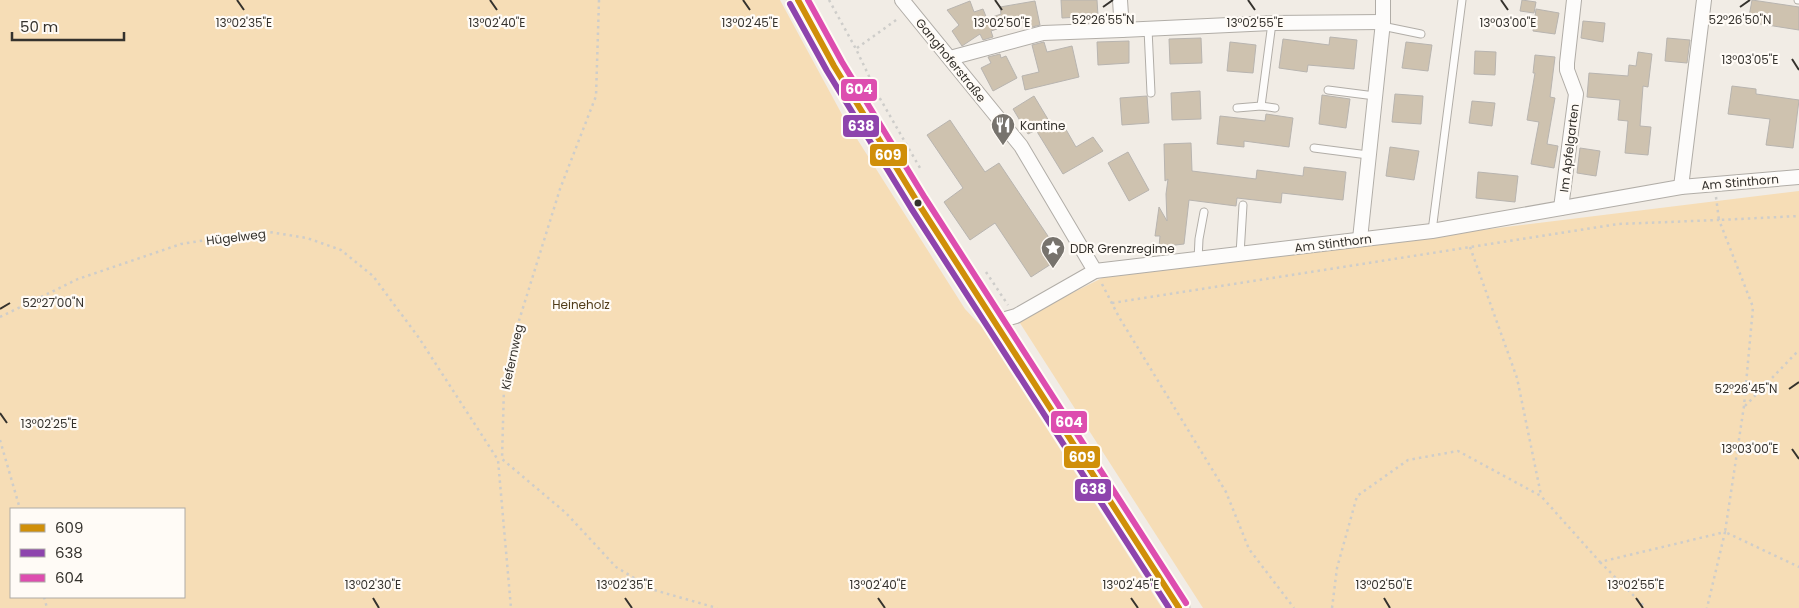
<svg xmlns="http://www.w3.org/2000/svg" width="1799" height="608" viewBox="0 0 1799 608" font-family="Poppins,sans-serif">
	<rect width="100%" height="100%" fill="#f1ece5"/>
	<!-- green -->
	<g fill="#f6ddb6" fill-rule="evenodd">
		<path d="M0 0H780L845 120 965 309 981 326 1162 608H0ZM184 509V597H11V509Z"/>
		<path d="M1799 191V608H1203L1018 320 1106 276Z"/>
	</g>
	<!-- building -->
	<g fill="#cec2af" stroke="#b8b4af">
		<path d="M1061 0H1097L1098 16 1062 18Z"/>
		<path d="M1522 0 1536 2 1534 13 1520 11Z"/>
		<path d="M1752 0 1799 7V30L1748 22Z"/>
		<path d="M970 1 974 12 983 9 987 19 1001 14 1000 7 1035 1 1040 25 1028 28 1027 21 996 26 997 29 991 31 993 37 983 40 980 34 962 46 952 31 959 25 947 10Z"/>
		<path d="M1536 9 1559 13 1555 34 1533 31Z"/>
		<path d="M1583 21 1605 23 1603 42 1581 38Z"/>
		<path d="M1330 37 1357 40 1354 69 1308 65 1307 72 1279 68 1283 39 1329 45Z"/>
		<path d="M1201 38 1202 63 1170 64 1169 39Z"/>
		<path d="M1667 38 1690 40 1687 63 1665 61Z"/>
		<path d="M1129 41V63L1098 65 1097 42Z"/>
		<path d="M1044 42 1047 52 1072 46 1079 77 1025 90 1022 76 1039 72 1032 45Z"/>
		<path d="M1230 42 1256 45 1253 73 1227 71Z"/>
		<path d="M1406 42 1432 45 1428 71 1402 68Z"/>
		<path d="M1475 51 1496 52 1495 75 1474 74Z"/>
		<path d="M1638 52 1652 54 1648 87 1643 86 1640 126 1651 127 1648 155 1625 153 1628 121 1618 120 1620 100 1587 97 1589 73 1628 76 1629 65 1636 66Z"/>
		<path d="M1000 54 1001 58 1006 56 1017 78 993 91 981 68 991 63 988 57Z"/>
		<path d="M1535 55 1555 57 1550 97 1555 98 1547 144 1558 146 1554 168 1531 164 1539 122 1527 120 1535 73H1533Z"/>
		<path d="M1732 86 1756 89V94L1799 100 1793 148 1766 145 1770 119 1728 114Z"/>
		<path d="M1200 91 1201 119 1172 120 1171 93Z"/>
		<path d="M1395 94 1423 96 1421 124 1392 122Z"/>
		<path d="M1322 95 1350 99 1346 128 1319 124Z"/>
		<path d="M1034 96 1055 131 1064 126 1076 147 1093 137 1103 151 1063 174 1036 130 1028 134 1013 109Z"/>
		<path d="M1147 96 1149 123 1122 125 1120 98Z"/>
		<path d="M1472 101 1495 103 1492 126 1469 123Z"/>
		<path d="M1266 114 1293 118 1289 147 1244 141V147L1217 144 1220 116 1265 121Z"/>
		<path d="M950 120 985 172 999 163 1062 257 1031 277 995 223 970 240 944 202 963 188 927 135Z"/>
		<path d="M1191 143 1192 171 1256 179 1257 170 1303 176 1304 167 1346 172 1343 200 1282 193 1281 203 1237 198 1236 206 1189 200 1184 244 1159 247 1160 236H1155L1159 207 1167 221 1166 194 1168 179 1165 181 1164 144Z"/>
		<path d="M1390 147 1419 151 1414 180 1386 176Z"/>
		<path d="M1580 148 1600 151 1596 176 1577 173Z"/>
		<path d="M1128 152 1149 190 1129 201 1108 163Z"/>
		<path d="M1478 172 1518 176 1515 202 1476 198Z"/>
	</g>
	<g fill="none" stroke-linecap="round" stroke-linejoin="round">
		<!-- service casing -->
		<g stroke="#b1ada7" stroke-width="9">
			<g id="service">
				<path d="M1798 0H1799"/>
				<path d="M1272 23 1261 106 1275 108"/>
				<path d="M1382 26 1421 34"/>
				<path d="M1148 29 1151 93"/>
				<path d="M1328 90 1375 96"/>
				<path d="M1237 108 1261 106"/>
				<path d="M1314 148 1368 155"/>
				<path d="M1432 231 1462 0"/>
				<path d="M1240 254 1243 205"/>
				<path d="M1198 260 1199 239 1204 212"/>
			</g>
		</g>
		<!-- minor casing -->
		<g stroke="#b1ada7" stroke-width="16">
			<g id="minor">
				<path d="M902 0 1021 146 1095 271"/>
				<path d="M1122 30 1272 23 1383 22"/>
				<path d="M950 58 1043 33 1122 30 1120 0"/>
				<path d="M1681 187 1704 0"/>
				<path d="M1561 208 1576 94 1567 70V63L1574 0"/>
				<path d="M1360 239 1383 22V0"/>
				<path d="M995 322 1016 316 1095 271 1432 231 1681 187 1799 177"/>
			</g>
		</g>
		<!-- primary casing -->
		<g stroke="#cac7c3" stroke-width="23">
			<path id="primary" d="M798 0 834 66 918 203 1179 608"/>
		</g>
		<!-- path -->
		<g stroke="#cecdca" stroke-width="2.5" stroke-dasharray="2.5 4" stroke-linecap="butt">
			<path d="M599 0 596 96 560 189 512 343 504 387 502 459 566 513 616 567 654 590 717 608"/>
			<path d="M829 0 856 49 878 95 920 168"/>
			<path d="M857 48 899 18"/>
			<path d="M1716 197 1719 220 1799 216"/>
			<path d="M1470 247 1517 378 1541 495"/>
			<path d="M986 272 1008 305"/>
			<path d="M1102 284 1119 317 1226 492 1249 549 1294 608"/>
			<path d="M1112 303 1618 224 1719 220 1753 307 1744 406 1725 532 1799 567"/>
			<path d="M0 317 78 279 181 244 263 231 307 238 341 250 373 276 419 338 498 460 511 608"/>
			<path d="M1745 406 1799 350"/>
			<path d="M0 440 20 509"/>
			<path d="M1600 562 1646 608"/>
			<path d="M44 597 47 608"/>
			<path d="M1332 608 1337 568 1357 496 1408 460 1458 451 1541 496 1600 562 1725 532 1707 608"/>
		</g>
		<!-- service -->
		<use href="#service" stroke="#fdfcfb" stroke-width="7"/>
		<!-- minor -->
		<use href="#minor" stroke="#fdfcfb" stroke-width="14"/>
		<!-- primary -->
		<use href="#primary" stroke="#f5f4f6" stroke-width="21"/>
		<!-- bus-1 casing -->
		<g stroke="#fffbf6" stroke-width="10">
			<path id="bus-1" d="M798 0 834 66 918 203 1179 608"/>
		</g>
		<!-- bus-2 casing -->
		<g stroke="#fffbf6" stroke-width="10">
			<path id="bus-2" d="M790 4 827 71 911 208 1169 608"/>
		</g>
		<!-- bus-3 casing -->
		<g stroke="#fffbf6" stroke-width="10">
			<path id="bus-3" d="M808 0 842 62 925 198 1186 603"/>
		</g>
		<!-- bus-1 -->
		<use href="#bus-1" stroke="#d08f09" stroke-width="6"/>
		<!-- bus-2 -->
		<use href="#bus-2" stroke="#8e44ad" stroke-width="6"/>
		<!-- bus-3 -->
		<use href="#bus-3" stroke="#dd4daf" stroke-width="6"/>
	</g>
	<!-- ticks -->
	<path fill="none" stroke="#35322d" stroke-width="2" d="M237 0 244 10M490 0 497 10M743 0 750 10M995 0 1002 10M1248 0 1255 10M1501 0 1508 10M1103 7 1113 0M1740 7 1750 0M1792 59 1799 70M0 309 10 303M1789 389 1799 382M0 413 7 423M1792 449 1799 459M373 598 379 608M625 598 632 608M878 598 885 608M1131 598 1138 608M1384 598 1390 608M1636 598 1643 608"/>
	<!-- icons -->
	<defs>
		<g id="restaurant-pin" transform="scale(1.25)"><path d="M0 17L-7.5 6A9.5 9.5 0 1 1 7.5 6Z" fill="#77736d" stroke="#fffbf6"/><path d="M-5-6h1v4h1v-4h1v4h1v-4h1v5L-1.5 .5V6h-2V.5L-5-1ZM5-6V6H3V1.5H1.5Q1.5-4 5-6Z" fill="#fff"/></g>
		<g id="sight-pin" transform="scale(1.25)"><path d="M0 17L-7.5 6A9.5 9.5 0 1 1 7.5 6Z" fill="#77736d" stroke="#fffbf6"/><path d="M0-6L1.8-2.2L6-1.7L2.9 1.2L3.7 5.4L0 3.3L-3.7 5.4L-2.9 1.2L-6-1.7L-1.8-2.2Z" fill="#fff"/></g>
	</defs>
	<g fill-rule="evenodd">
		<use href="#restaurant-pin" x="1003" y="125"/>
		<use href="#sight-pin" x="1053" y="248"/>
	</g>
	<!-- markers -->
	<circle fill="#35322d" stroke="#fffbf6" stroke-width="2" cx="918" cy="203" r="4.5"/>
	<g text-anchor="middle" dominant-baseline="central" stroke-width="4.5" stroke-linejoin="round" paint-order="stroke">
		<!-- street labels -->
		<g font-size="12" fill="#35322d" stroke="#fffbf6">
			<text transform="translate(951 60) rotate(51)">Ganghoferstraße</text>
			<text transform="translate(1569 148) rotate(-83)">Im Apfelgarten</text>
			<text transform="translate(1740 182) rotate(-5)">Am Stinthorn</text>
			<text transform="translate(236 237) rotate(-7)">Hügelweg</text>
			<text transform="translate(1333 243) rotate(-7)">Am Stinthorn</text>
			<text transform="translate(512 357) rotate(-78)">Kiefernweg</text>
		</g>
		<!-- poi labels -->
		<g font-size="12" fill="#35322d" stroke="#fffbf6" text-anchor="start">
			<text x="1020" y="125">Kantine</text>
			<text x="1070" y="248">DDR Grenzregime</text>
		</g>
		<!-- park labels -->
		<g font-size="12" fill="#503b18" stroke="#fffbf6">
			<text x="581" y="304">Heineholz</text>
		</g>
	</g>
	<g font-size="12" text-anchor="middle" fill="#35322d" stroke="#fffbf6" stroke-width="4.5" stroke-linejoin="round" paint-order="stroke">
		<text x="1103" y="24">52°26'55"N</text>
		<text x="1740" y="24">52°26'50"N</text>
		<text x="1255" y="27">13°02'55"E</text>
		<text x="1508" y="27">13°03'00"E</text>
		<text x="244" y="27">13°02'35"E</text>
		<text x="497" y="27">13°02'40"E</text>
		<text x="750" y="27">13°02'45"E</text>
		<text x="1002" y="27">13°02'50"E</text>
		<text x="1750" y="64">13°03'05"E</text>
		<text x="53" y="307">52°27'00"N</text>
		<text x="1746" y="393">52°26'45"N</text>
		<text x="49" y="428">13°02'25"E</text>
		<text x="1750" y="453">13°03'00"E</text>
		<text x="373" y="589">13°02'30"E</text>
		<text x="625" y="589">13°02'35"E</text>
		<text x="878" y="589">13°02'40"E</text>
		<text x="1131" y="589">13°02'45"E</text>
		<text x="1384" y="589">13°02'50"E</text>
		<text x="1636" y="589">13°02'55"E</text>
	</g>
	<g stroke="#fffbf6" stroke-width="2">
		<rect x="840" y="78" width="38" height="24" rx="5" fill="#dd4daf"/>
		<rect x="842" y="114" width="38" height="24" rx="5" fill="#8e44ad"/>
		<rect x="869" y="143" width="39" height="24" rx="5" fill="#d08f09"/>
		<rect x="1050" y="410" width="38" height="24" rx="5" fill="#dd4daf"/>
		<rect x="1063" y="445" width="38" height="24" rx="5" fill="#d08f09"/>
		<rect x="1074" y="478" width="38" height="24" rx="5" fill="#8e44ad"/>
	</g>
	<g font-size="14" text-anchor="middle" font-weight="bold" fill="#fff">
		<text x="859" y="94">604</text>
		<text x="861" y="131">638</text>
		<text x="888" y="160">609</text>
		<text x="1069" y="427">604</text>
		<text x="1082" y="462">609</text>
		<text x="1093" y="494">638</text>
	</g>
	<!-- legend -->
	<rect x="10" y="508" width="175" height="90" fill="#fffbf6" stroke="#aeaba6"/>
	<rect x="20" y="524" width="25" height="8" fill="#d08f09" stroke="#aeaba6"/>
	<text x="55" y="533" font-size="15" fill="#35322d">609</text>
	<rect x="20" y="549" width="25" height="8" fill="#8e44ad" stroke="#aeaba6"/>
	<text x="55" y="558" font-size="15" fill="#35322d">638</text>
	<rect x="20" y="574" width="25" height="8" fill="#dd4daf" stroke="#aeaba6"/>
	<text x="55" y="583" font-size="15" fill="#35322d">604</text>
	<!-- scale -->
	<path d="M12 32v8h112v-8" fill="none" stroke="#35322d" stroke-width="2.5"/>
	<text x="20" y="32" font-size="15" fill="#35322d" stroke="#fffbf6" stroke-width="4" paint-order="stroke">50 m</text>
</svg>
